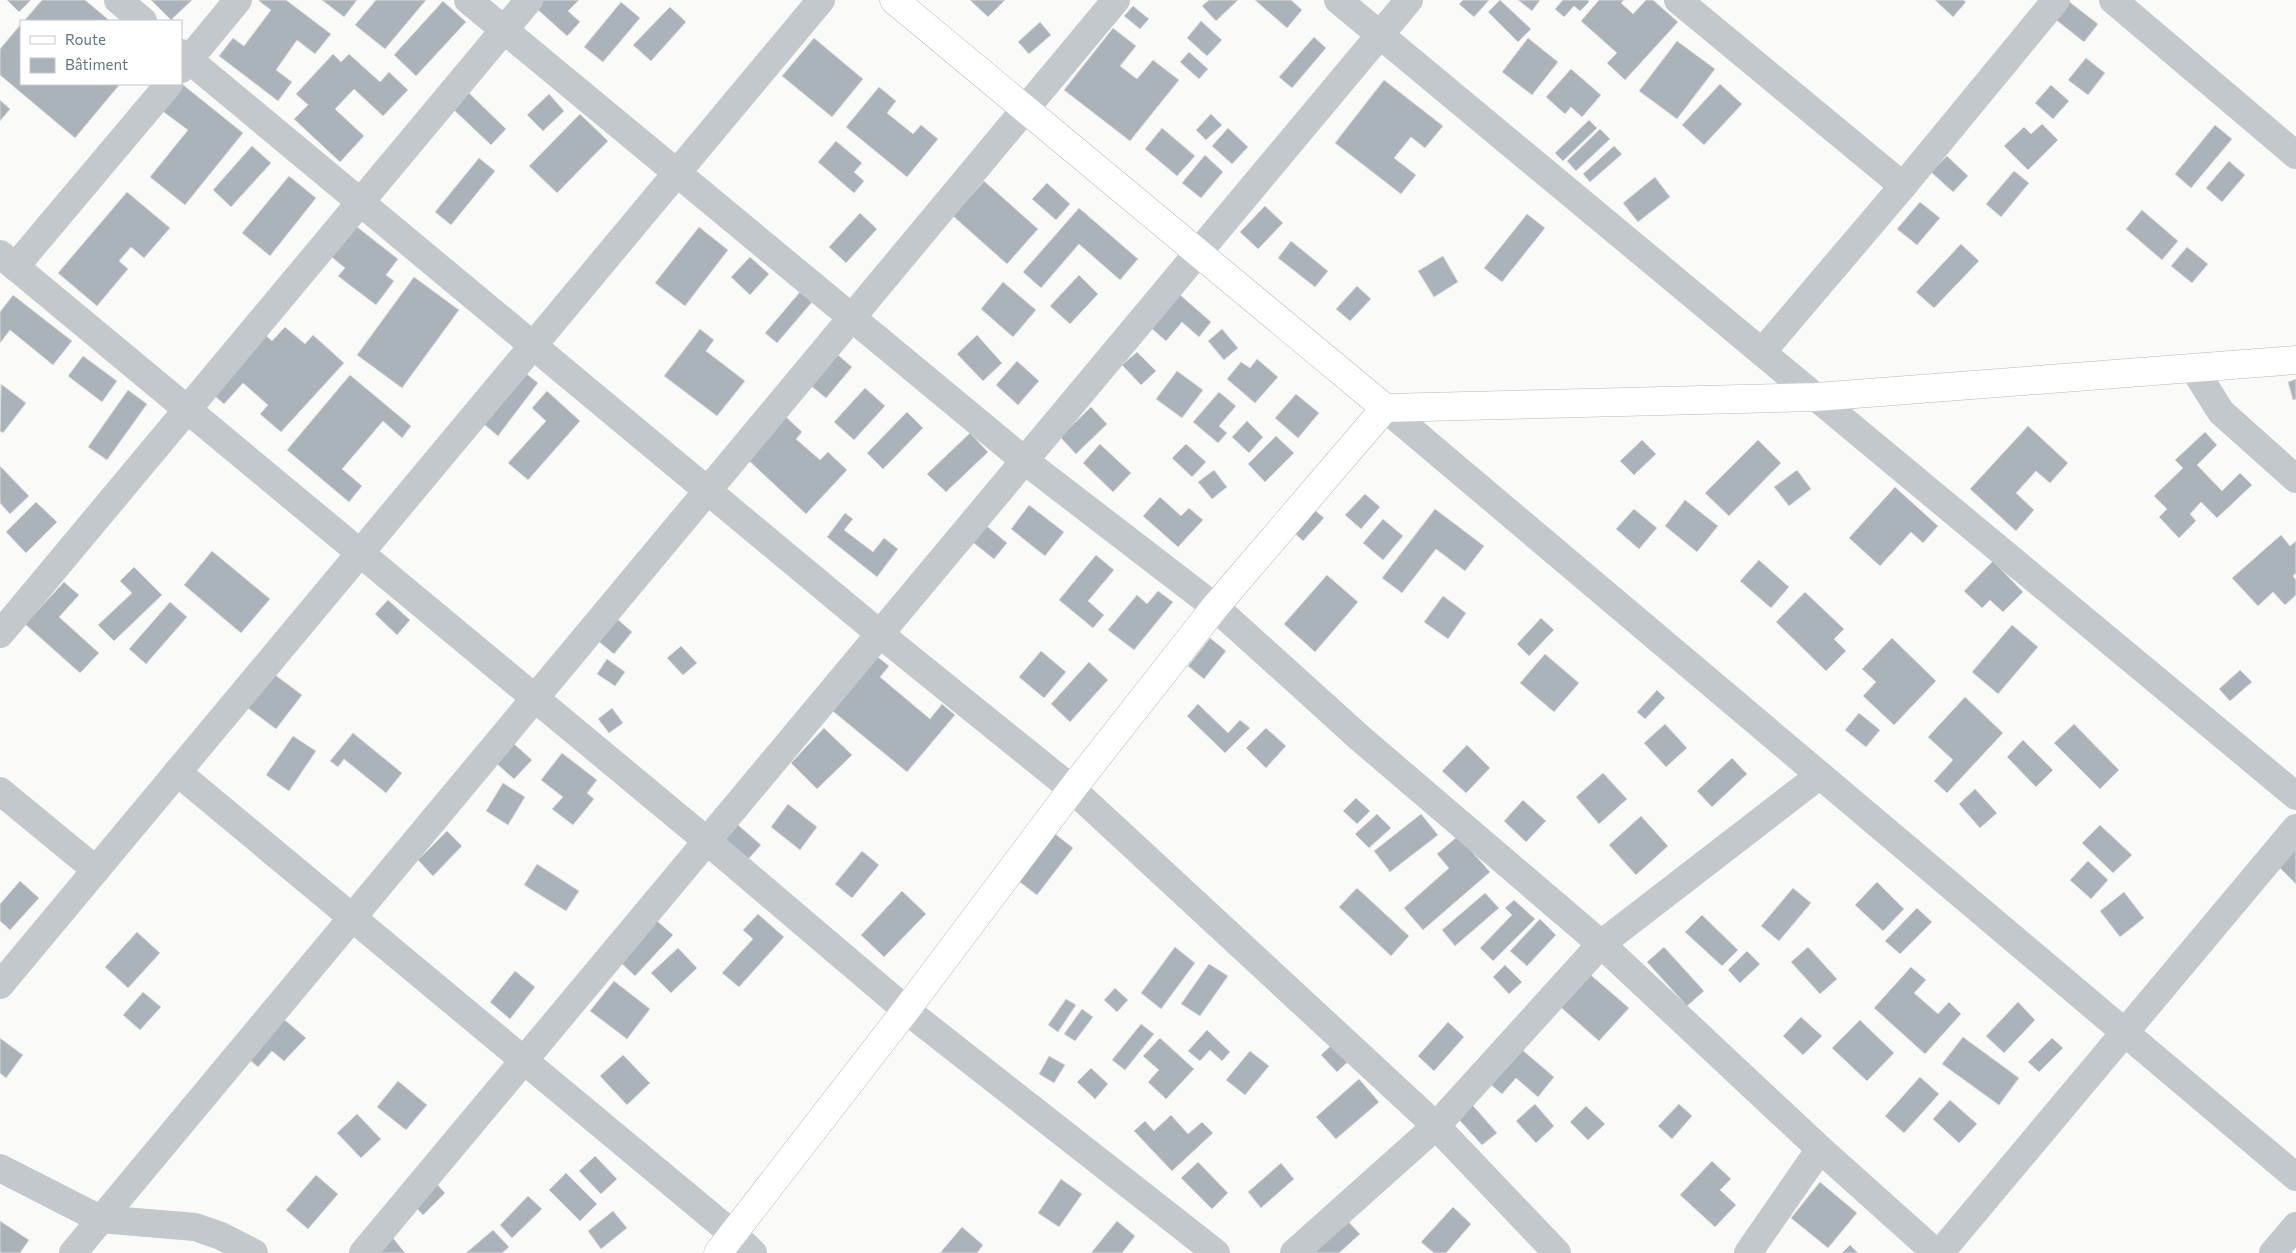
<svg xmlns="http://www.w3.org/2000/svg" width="2296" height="1253" viewBox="0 0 2296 1253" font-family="Commissioner,sans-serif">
	<rect width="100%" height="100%" fill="#fafaf8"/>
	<!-- building -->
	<g fill="#aab3b9" stroke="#dcdcda">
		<path d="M7 0H31L19 12Z"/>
		<path d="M42 0H85L110 21H24Z"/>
		<path d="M151 0H192L171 20Z"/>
		<path d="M260 0H286L331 34 315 54 297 40 276 70 292 82 278 101 219 56 233 38 244 46 271 10 259 1Z"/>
		<path d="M322 0H357L344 17Z"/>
		<path d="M376 0H426L385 49 355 25Z"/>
		<path d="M543 0H579L568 11 580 22 567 36 536 8Z"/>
		<path d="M970 0H1005L988 17Z"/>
		<path d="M1209 0H1238L1216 21 1202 6Z"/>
		<path d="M1255 0H1291L1302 10 1287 28Z"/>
		<path d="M1463 0H1489L1474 17 1459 4Z"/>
		<path d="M1500 0 1531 29 1518 42 1488 12Z"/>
		<path d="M1518 0H1540L1532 11Z"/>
		<path d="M1563 0H1588L1589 2 1580 11 1574 6 1564 17 1555 9Z"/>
		<path d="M1599 0H1624L1621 3 1633 14 1646 0H1653L1678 22 1625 80 1607 63 1617 53 1581 21Z"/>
		<path d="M1935 0H1963L1966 2 1953 17Z"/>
		<path d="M2067 0 2098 24 2084 42 2050 15Z"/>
		<path d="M443 1 466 22 416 76 394 55Z"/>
		<path d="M621 2 640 18 603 62 584 47Z"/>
		<path d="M1133 6 1149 19 1140 29 1124 16Z"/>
		<path d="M670 7 686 22 651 61 633 45Z"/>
		<path d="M1201 21 1222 40 1207 56 1187 38Z"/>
		<path d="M1040 22 1051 35 1029 54 1018 42Z"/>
		<path d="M21 24V84H120L75 138 0 75V49Z"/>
		<path d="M1113 28 1136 46 1120 66 1137 79 1153 60 1179 80 1130 141 1064 90Z"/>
		<path d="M1314 37 1326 48 1292 88 1279 77Z"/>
		<path d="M814 38 863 79 832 117 782 76Z"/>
		<path d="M1528 38 1558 62 1532 95 1502 72Z"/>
		<path d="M1677 41 1715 69 1677 119 1639 91Z"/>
		<path d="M1189 52 1208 69 1199 79 1180 62Z"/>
		<path d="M333 54 341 62 349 54 380 82 389 72 408 90 383 116 354 89 335 109 364 136 340 162 294 119 308 105 296 94Z"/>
		<path d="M2086 58 2105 73 2088 95 2068 80Z"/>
		<path d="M1571 69 1601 95 1582 117 1571 107 1565 114 1546 97Z"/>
		<path d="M1384 80 1443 126 1425 148 1411 137 1394 158 1416 175 1401 194 1335 143Z"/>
		<path d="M182 84 243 133 185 205 150 177 188 130 161 110Z"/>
		<path d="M1720 84 1742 104 1704 145 1682 125Z"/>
		<path d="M2051 85 2069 101 2053 119 2035 103Z"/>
		<path d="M879 87 896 101 887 113 913 134 921 125 938 139 907 177 846 127Z"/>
		<path d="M469 93 506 129 491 145 453 109Z"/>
		<path d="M549 94 564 111 543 131 527 115Z"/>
		<path d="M0 100 10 109 0 121Z"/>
		<path d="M580 114 608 141 557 193 529 166Z"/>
		<path d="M1211 114 1222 125 1206 140 1196 130Z"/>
		<path d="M1589 120 1597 128 1563 161 1555 153Z"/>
		<path d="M2042 124 2058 140 2028 170 2004 146 2024 127 2031 134Z"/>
		<path d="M2215 125 2232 139 2191 188 2175 174Z"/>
		<path d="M1162 128 1195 156 1177 176 1145 149Z"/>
		<path d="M1228 128 1248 147 1232 164 1212 146Z"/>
		<path d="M1600 129 1610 139 1576 171 1567 161Z"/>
		<path d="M836 141 862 163 854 172 864 181 854 193 818 162Z"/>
		<path d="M252 146 271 163 231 207 213 190Z"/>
		<path d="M1614 146 1622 154 1590 182 1583 174Z"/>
		<path d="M1205 155 1223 172 1201 198 1182 183Z"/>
		<path d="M1947 156 1968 176 1953 192 1931 172Z"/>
		<path d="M479 158 495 171 451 225 435 212Z"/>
		<path d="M2229 161 2245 175 2222 202 2206 188Z"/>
		<path d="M2014 171 2029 183 2001 217 1986 204Z"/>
		<path d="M289 176 316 198 270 256 242 233Z"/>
		<path d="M1655 177 1670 197 1638 222 1623 203Z"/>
		<path d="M984 181 1038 229 1007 264 953 216Z"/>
		<path d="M1047 183 1070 204 1056 220 1032 199Z"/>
		<path d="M127 192 170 228 144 258 131 247 119 261 128 269 97 306 58 273Z"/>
		<path d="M1920 202 1940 218 1917 245 1897 229Z"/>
		<path d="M1265 206 1283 223 1258 249 1240 232Z"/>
		<path d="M1079 208 1138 259 1120 280 1079 244 1041 288 1023 272Z"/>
		<path d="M2142 210 2178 241 2162 260 2126 229Z"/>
		<path d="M860 213 877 229 846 263 829 247Z"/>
		<path d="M1527 214 1545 228 1502 282 1484 268Z"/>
		<path d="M352 223 398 259 386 275 394 281 376 305 338 276 345 268 328 254Z"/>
		<path d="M699 227 728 250 685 306 655 283Z"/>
		<path d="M1291 241 1328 271 1315 287 1278 258Z"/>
		<path d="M1961 244 1979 261 1934 308 1916 292Z"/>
		<path d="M2187 247 2208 264 2192 283 2171 266Z"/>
		<path d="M1443 256 1458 282 1434 297 1418 271Z"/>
		<path d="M750 257 769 274 750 295 731 277Z"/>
		<path d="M1079 275 1098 294 1070 324 1050 306Z"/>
		<path d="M414 277 459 310 402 388 357 355Z"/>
		<path d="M1003 282 1036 310 1013 337 981 309Z"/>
		<path d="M1357 286 1371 299 1350 321 1336 309Z"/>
		<path d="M800 292 812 302 777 343 765 333Z"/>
		<path d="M1179 294 1211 322 1199 337 1182 322 1166 341 1150 327Z"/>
		<path d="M13 295 72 341 53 365 10 330 0 343V312Z"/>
		<path d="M285 327 305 344 313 335 344 363 281 432 260 414 268 405 243 383 224 404 209 391 262 332 272 341Z"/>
		<path d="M700 329 714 340 706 351 745 381 717 416 664 376Z"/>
		<path d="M1222 329 1238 348 1224 360 1208 341Z"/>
		<path d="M977 335 1002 363 983 381 957 354Z"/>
		<path d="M831 349 852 367 826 398 805 381Z"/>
		<path d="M1137 352 1156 371 1141 385 1122 365Z"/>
		<path d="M83 356 117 381 102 402 68 376Z"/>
		<path d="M1257 359 1278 377 1255 403 1227 379 1241 362 1250 368Z"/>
		<path d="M1017 361 1039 381 1018 405 996 385Z"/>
		<path d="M519 368 538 383 498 436 479 420Z"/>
		<path d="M1177 371 1203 390 1182 418 1156 399Z"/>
		<path d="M350 375 411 426 402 438 383 421 342 469 362 486 349 502 287 450Z"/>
		<path d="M2296 379V399L2293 400 2288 382Z"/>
		<path d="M1 384 26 403 3 433 0 431Z"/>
		<path d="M865 388 885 406 854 440 834 422Z"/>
		<path d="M128 390 147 404 107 460 88 447Z"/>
		<path d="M547 391 580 421 528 480 508 463 546 421 532 408Z"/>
		<path d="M1219 392 1236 406 1219 426 1227 433 1218 443 1193 422Z"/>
		<path d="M1296 394 1319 413 1298 438 1275 418Z"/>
		<path d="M1091 407 1107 424 1076 454 1060 437Z"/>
		<path d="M907 412 923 428 883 469 867 453Z"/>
		<path d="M784 415 802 432 796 439 820 460 828 452 847 470 806 514 745 457Z"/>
		<path d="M1247 421 1263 437 1249 453 1232 437Z"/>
		<path d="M2028 426 2068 463 2050 483 2036 471 2016 493 2034 510 2016 531 1970 489Z"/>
		<path d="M2205 432 2217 445 2197 465 2222 491 2240 473 2252 485 2217 518 2201 502 2190 514 2196 521 2179 538 2159 517 2167 509 2154 496 2183 468 2175 460Z"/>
		<path d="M970 433 988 452 946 492 927 474Z"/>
		<path d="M1276 436 1294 453 1265 482 1248 464Z"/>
		<path d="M1642 440 1656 454 1634 475 1620 461Z"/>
		<path d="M1758 440 1781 463 1729 516 1705 493Z"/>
		<path d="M1100 444 1131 473 1113 492 1083 463Z"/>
		<path d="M1186 444 1206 462 1192 477 1172 458Z"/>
		<path d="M0 466 29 496 10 514 0 503Z"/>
		<path d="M1214 470 1227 487 1212 499 1198 482Z"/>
		<path d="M1797 470 1811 489 1789 506 1774 487Z"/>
		<path d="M1895 487 1938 526 1923 543 1911 532 1880 566 1849 538Z"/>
		<path d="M1365 494 1380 507 1361 529 1345 515Z"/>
		<path d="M1160 497 1181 516 1189 508 1203 520 1178 547 1143 516Z"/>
		<path d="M1685 500 1718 526 1697 552 1665 526Z"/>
		<path d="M36 502 57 522 26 553 6 532Z"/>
		<path d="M1029 505 1064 532 1045 556 1011 529Z"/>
		<path d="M1310 506 1324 518 1303 541 1290 529Z"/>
		<path d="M1435 509 1484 546 1465 571 1436 549 1402 593 1382 578Z"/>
		<path d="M1634 509 1657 528 1639 549 1616 529Z"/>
		<path d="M845 513 853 519 844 530 873 552 884 538 898 549 877 577 827 537Z"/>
		<path d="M1383 519 1403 536 1383 560 1363 543Z"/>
		<path d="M983 523 1007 543 994 559 970 540Z"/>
		<path d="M2281 535 2290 546 2296 541V573L2293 576 2296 580V595L2285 605 2273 592 2258 606 2232 578Z"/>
		<path d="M212 551 270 599 241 633 184 585Z"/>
		<path d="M1096 555 1114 570 1088 601 1104 615 1093 628 1059 600Z"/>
		<path d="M1759 560 1789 587 1771 608 1740 581Z"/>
		<path d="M1993 561 2023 592 2003 612 1990 600 1982 608 1964 591Z"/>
		<path d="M134 567 162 595 114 641 98 625 132 593 120 581Z"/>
		<path d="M1327 575 1358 602 1315 652 1284 624Z"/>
		<path d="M64 582 79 595 59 617 99 653 80 673 25 624Z"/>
		<path d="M1158 591 1173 602 1134 650 1108 630 1137 595 1147 604Z"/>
		<path d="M1805 592 1844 629 1834 639 1846 651 1826 671 1776 622Z"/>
		<path d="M1443 596 1466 613 1448 639 1424 622Z"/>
		<path d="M388 600 410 620 397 635 375 614Z"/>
		<path d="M170 602 187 617 146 664 129 649Z"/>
		<path d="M615 617 632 632 614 654 597 640Z"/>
		<path d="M1541 618 1554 630 1529 656 1517 644Z"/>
		<path d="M2012 625 2038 647 1998 694 1972 672Z"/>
		<path d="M1210 638 1226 651 1204 679 1188 666Z"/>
		<path d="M1892 638 1936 681 1894 725 1863 696 1876 682 1862 669Z"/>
		<path d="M681 646 697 663 683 675 667 658Z"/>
		<path d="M1041 651 1066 672 1044 698 1019 677Z"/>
		<path d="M874 654 889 666 880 677 930 719 942 704 955 715 907 772 829 708Z"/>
		<path d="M1545 654 1579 683 1554 712 1520 683Z"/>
		<path d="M607 659 625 672 615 686 597 674Z"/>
		<path d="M1089 662 1108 680 1070 722 1051 704Z"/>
		<path d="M2240 670 2252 682 2230 701 2219 689Z"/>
		<path d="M274 674 302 695 276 729 248 708Z"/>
		<path d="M1657 690 1665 698 1645 719 1637 712Z"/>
		<path d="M1965 697 2003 733 1947 793 1934 781 1953 760 1928 737Z"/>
		<path d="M1198 704 1228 733 1240 720 1250 728 1225 753 1187 716Z"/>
		<path d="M612 708 623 723 609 733 598 719Z"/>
		<path d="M1859 713 1880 730 1866 747 1845 730Z"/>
		<path d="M1665 724 1687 748 1666 767 1644 743Z"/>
		<path d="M2074 724 2119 770 2100 789 2054 743Z"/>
		<path d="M824 728 852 755 817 789 791 763Z"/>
		<path d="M1266 728 1286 746 1266 768 1246 748Z"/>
		<path d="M353 733 402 773 386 793 344 759 338 767 330 761Z"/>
		<path d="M293 736 316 751 289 791 266 775Z"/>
		<path d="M2023 740 2053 770 2036 787 2007 757Z"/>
		<path d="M513 743 532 760 514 779 496 763Z"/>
		<path d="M1467 745 1490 768 1466 793 1442 771Z"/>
		<path d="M562 753 597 780 587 793 594 799 573 825 552 809 563 797 541 780Z"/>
		<path d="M1732 758 1747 774 1712 807 1697 791Z"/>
		<path d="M1603 773 1627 799 1599 824 1576 797Z"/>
		<path d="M503 783 525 797 508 825 486 811Z"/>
		<path d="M1975 789 1997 813 1980 828 1959 804Z"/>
		<path d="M1356 798 1370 811 1357 824 1343 811Z"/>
		<path d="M1523 800 1546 821 1526 842 1504 821Z"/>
		<path d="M788 804 817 827 800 850 771 827Z"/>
		<path d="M1377 814 1391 828 1369 848 1355 834Z"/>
		<path d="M1421 814 1438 835 1390 872 1374 851Z"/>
		<path d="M1641 816 1668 846 1636 875 1609 845Z"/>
		<path d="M738 825 761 845 741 867 718 847Z"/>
		<path d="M2100 825 2132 855 2113 873 2082 843Z"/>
		<path d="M447 831 462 846 433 876 418 860Z"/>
		<path d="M1054 833 1073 848 1037 895 1017 880Z"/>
		<path d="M1458 836 1490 872 1423 930 1404 908 1449 868 1437 854Z"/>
		<path d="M2296 844V884L2276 864Z"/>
		<path d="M862 851 879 865 852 898 835 884Z"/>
		<path d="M2088 861 2108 880 2091 899 2070 880Z"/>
		<path d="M537 864 579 891 566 911 524 885Z"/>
		<path d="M20 881 39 898 10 930 0 921V904Z"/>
		<path d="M1877 882 1904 909 1883 931 1855 905Z"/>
		<path d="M1357 888 1409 936 1391 956 1339 907Z"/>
		<path d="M1793 888 1811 903 1779 941 1761 926Z"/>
		<path d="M902 891 926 914 884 957 861 935Z"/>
		<path d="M2124 892 2144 918 2120 937 2100 911Z"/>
		<path d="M1485 893 1499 908 1455 946 1442 930Z"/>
		<path d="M1514 900 1535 919 1493 961 1480 948 1512 915 1505 908Z"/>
		<path d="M1917 908 1932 922 1900 954 1885 941Z"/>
		<path d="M758 914 784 937 739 987 722 973 753 939 743 930Z"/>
		<path d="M1702 915 1738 950 1722 966 1685 932Z"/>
		<path d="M1540 919 1556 935 1527 966 1510 951Z"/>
		<path d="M656 920 673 935 635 976 619 961Z"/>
		<path d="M137 932 160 953 128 988 105 967Z"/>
		<path d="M1175 947 1195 963 1161 1009 1141 993Z"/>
		<path d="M1664 947 1704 991 1687 1006 1647 962Z"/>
		<path d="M1808 947 1837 979 1820 994 1791 962Z"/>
		<path d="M678 948 697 968 671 993 651 973Z"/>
		<path d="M1747 951 1760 964 1740 983 1728 970Z"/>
		<path d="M1209 964 1228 976 1200 1016 1181 1004Z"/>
		<path d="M1505 965 1522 982 1509 994 1493 977Z"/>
		<path d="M1911 967 1926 980 1914 993 1938 1014 1949 1002 1961 1014 1925 1054 1874 1008Z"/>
		<path d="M1585 970 1629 1008 1599 1041 1556 1003Z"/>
		<path d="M515 971 535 987 510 1019 490 1002Z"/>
		<path d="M614 981 650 1009 627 1039 590 1011Z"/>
		<path d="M1115 988 1128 1000 1117 1012 1104 1000Z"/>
		<path d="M143 992 161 1007 140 1030 123 1015Z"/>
		<path d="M1066 999 1076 1005 1058 1032 1048 1025Z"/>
		<path d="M2018 1002 2035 1020 2004 1053 1986 1036Z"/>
		<path d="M1082 1009 1093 1017 1075 1041 1064 1034Z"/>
		<path d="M279 1015 306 1038 284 1061 272 1051 258 1067 244 1055Z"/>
		<path d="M1801 1017 1822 1036 1803 1055 1783 1036Z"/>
		<path d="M1860 1020 1894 1053 1867 1081 1832 1048Z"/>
		<path d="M1448 1022 1464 1037 1434 1071 1418 1056Z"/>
		<path d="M1141 1024 1154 1034 1125 1070 1112 1060Z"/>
		<path d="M1207 1030 1230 1052 1222 1061 1210 1050 1200 1061 1188 1051Z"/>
		<path d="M1963 1037 2019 1078 1999 1105 1942 1064Z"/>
		<path d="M0 1038 23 1055 6 1078 0 1073Z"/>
		<path d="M1160 1038 1194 1069 1166 1099 1148 1082 1159 1070 1143 1056Z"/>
		<path d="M2052 1038 2063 1048 2039 1072 2028 1062Z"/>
		<path d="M1338 1039 1354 1056 1337 1072 1321 1055Z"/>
		<path d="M1520 1048 1554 1077 1538 1097 1516 1078 1502 1094 1489 1083Z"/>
		<path d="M1250 1051 1269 1066 1245 1095 1226 1080Z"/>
		<path d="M623 1055 650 1083 627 1105 600 1076Z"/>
		<path d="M1049 1056 1065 1065 1054 1083 1039 1074Z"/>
		<path d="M1091 1068 1108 1084 1095 1099 1077 1082Z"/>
		<path d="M1920 1077 1939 1094 1904 1133 1885 1116Z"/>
		<path d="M1359 1079 1379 1102 1336 1139 1316 1117Z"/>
		<path d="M398 1081 427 1105 406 1130 377 1107Z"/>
		<path d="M1468 1100 1497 1133 1482 1145 1453 1113Z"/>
		<path d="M1950 1100 1977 1124 1959 1143 1933 1119Z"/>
		<path d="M1535 1104 1554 1126 1536 1143 1516 1121Z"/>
		<path d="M1679 1104 1692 1116 1672 1139 1658 1126Z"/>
		<path d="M1586 1106 1605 1124 1588 1140 1570 1122Z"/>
		<path d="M357 1114 381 1139 361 1158 337 1133Z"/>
		<path d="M1171 1115 1188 1134 1202 1122 1213 1133 1172 1171 1134 1131 1145 1121 1154 1131Z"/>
		<path d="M595 1156 617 1179 601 1194 579 1171Z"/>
		<path d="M1712 1161 1731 1179 1720 1190 1736 1205 1715 1227 1680 1195Z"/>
		<path d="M1198 1162 1228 1193 1212 1209 1181 1178Z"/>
		<path d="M1281 1163 1294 1179 1261 1208 1248 1192Z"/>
		<path d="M566 1173 597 1204 580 1221 549 1190Z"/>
		<path d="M316 1175 338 1194 308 1229 286 1210Z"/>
		<path d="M1061 1179 1082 1194 1059 1227 1038 1213Z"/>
		<path d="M434 1181 445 1193 423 1215 412 1203Z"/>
		<path d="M1820 1182 1857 1213 1828 1248 1791 1218Z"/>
		<path d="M528 1196 542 1209 512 1238 500 1225Z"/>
		<path d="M1453 1207 1471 1224 1446 1253H1434L1421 1242Z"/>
		<path d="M613 1211 627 1228 601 1249 588 1231Z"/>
		<path d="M1342 1215 1360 1234 1339 1253H1316L1310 1246Z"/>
		<path d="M0 1221 29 1240 20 1253H0Z"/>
		<path d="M1117 1221 1135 1236 1122 1253H1091Z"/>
		<path d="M962 1227 983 1245 977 1253H940Z"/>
		<path d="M493 1230 509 1247 502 1253H466Z"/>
		<path d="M393 1238 405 1253H375Z"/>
		<path d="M1850 1245 1858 1253H1842Z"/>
	</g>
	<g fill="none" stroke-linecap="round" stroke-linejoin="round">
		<!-- secondary casing -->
		<g stroke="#b3babf" stroke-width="29">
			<g id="secondary">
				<path d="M894 0 1385 408 1816 397 2296 360"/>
				<path d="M718 1253 906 1010 1072 789 1215 607 1385 408"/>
			</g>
		</g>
		<!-- street -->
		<g stroke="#c3c8cc" stroke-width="28">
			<path d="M118 0 143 21"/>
			<path d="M468 0 1025 461 1215 607 1361 739 1601 944 1820 1149 1936 1253"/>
			<path d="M1338 0 2296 796"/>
			<path d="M1678 0 1903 186"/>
			<path d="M2113 0 2296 155"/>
			<path d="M181 53 880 634 1072 789 1436 1126 1557 1253"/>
			<path d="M181 69 238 0"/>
			<path d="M0 254 707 841 906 1010 1216 1253"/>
			<path d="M15 267 169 84"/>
			<path d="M1762 352 1903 186 2056 0"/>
			<path d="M2194 369 2221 412 2296 479"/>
			<path d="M1385 408 2296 1177"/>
			<path d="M0 634 529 0"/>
			<path d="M177 772 734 1235 753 1253"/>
			<path d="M0 791 96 870"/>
			<path d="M0 985 821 0"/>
			<path d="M0 1168 100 1219 195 1227 221 1236 254 1253"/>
			<path d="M73 1253 1116 0"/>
			<path d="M363 1253 1409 0"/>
			<path d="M1294 1253 1436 1126 1601 944 1820 775"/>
			<path d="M1748 1253 1820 1149"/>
			<path d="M1940 1253 2296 828"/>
			<path d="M2273 1253 2296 1226"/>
		</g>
		<!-- secondary -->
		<use href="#secondary" stroke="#fff" stroke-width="28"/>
	</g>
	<!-- legend -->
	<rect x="20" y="20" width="162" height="65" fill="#ffffff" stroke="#c1c8cd"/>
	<rect x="30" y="36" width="25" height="8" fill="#ffffff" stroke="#c1c8cd"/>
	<text x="65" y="45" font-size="15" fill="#657683">Route</text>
	<rect x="30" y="58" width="25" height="15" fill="#aab3b9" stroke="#c1c8cd"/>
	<text x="65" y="70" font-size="15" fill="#657683">Bâtiment</text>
</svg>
